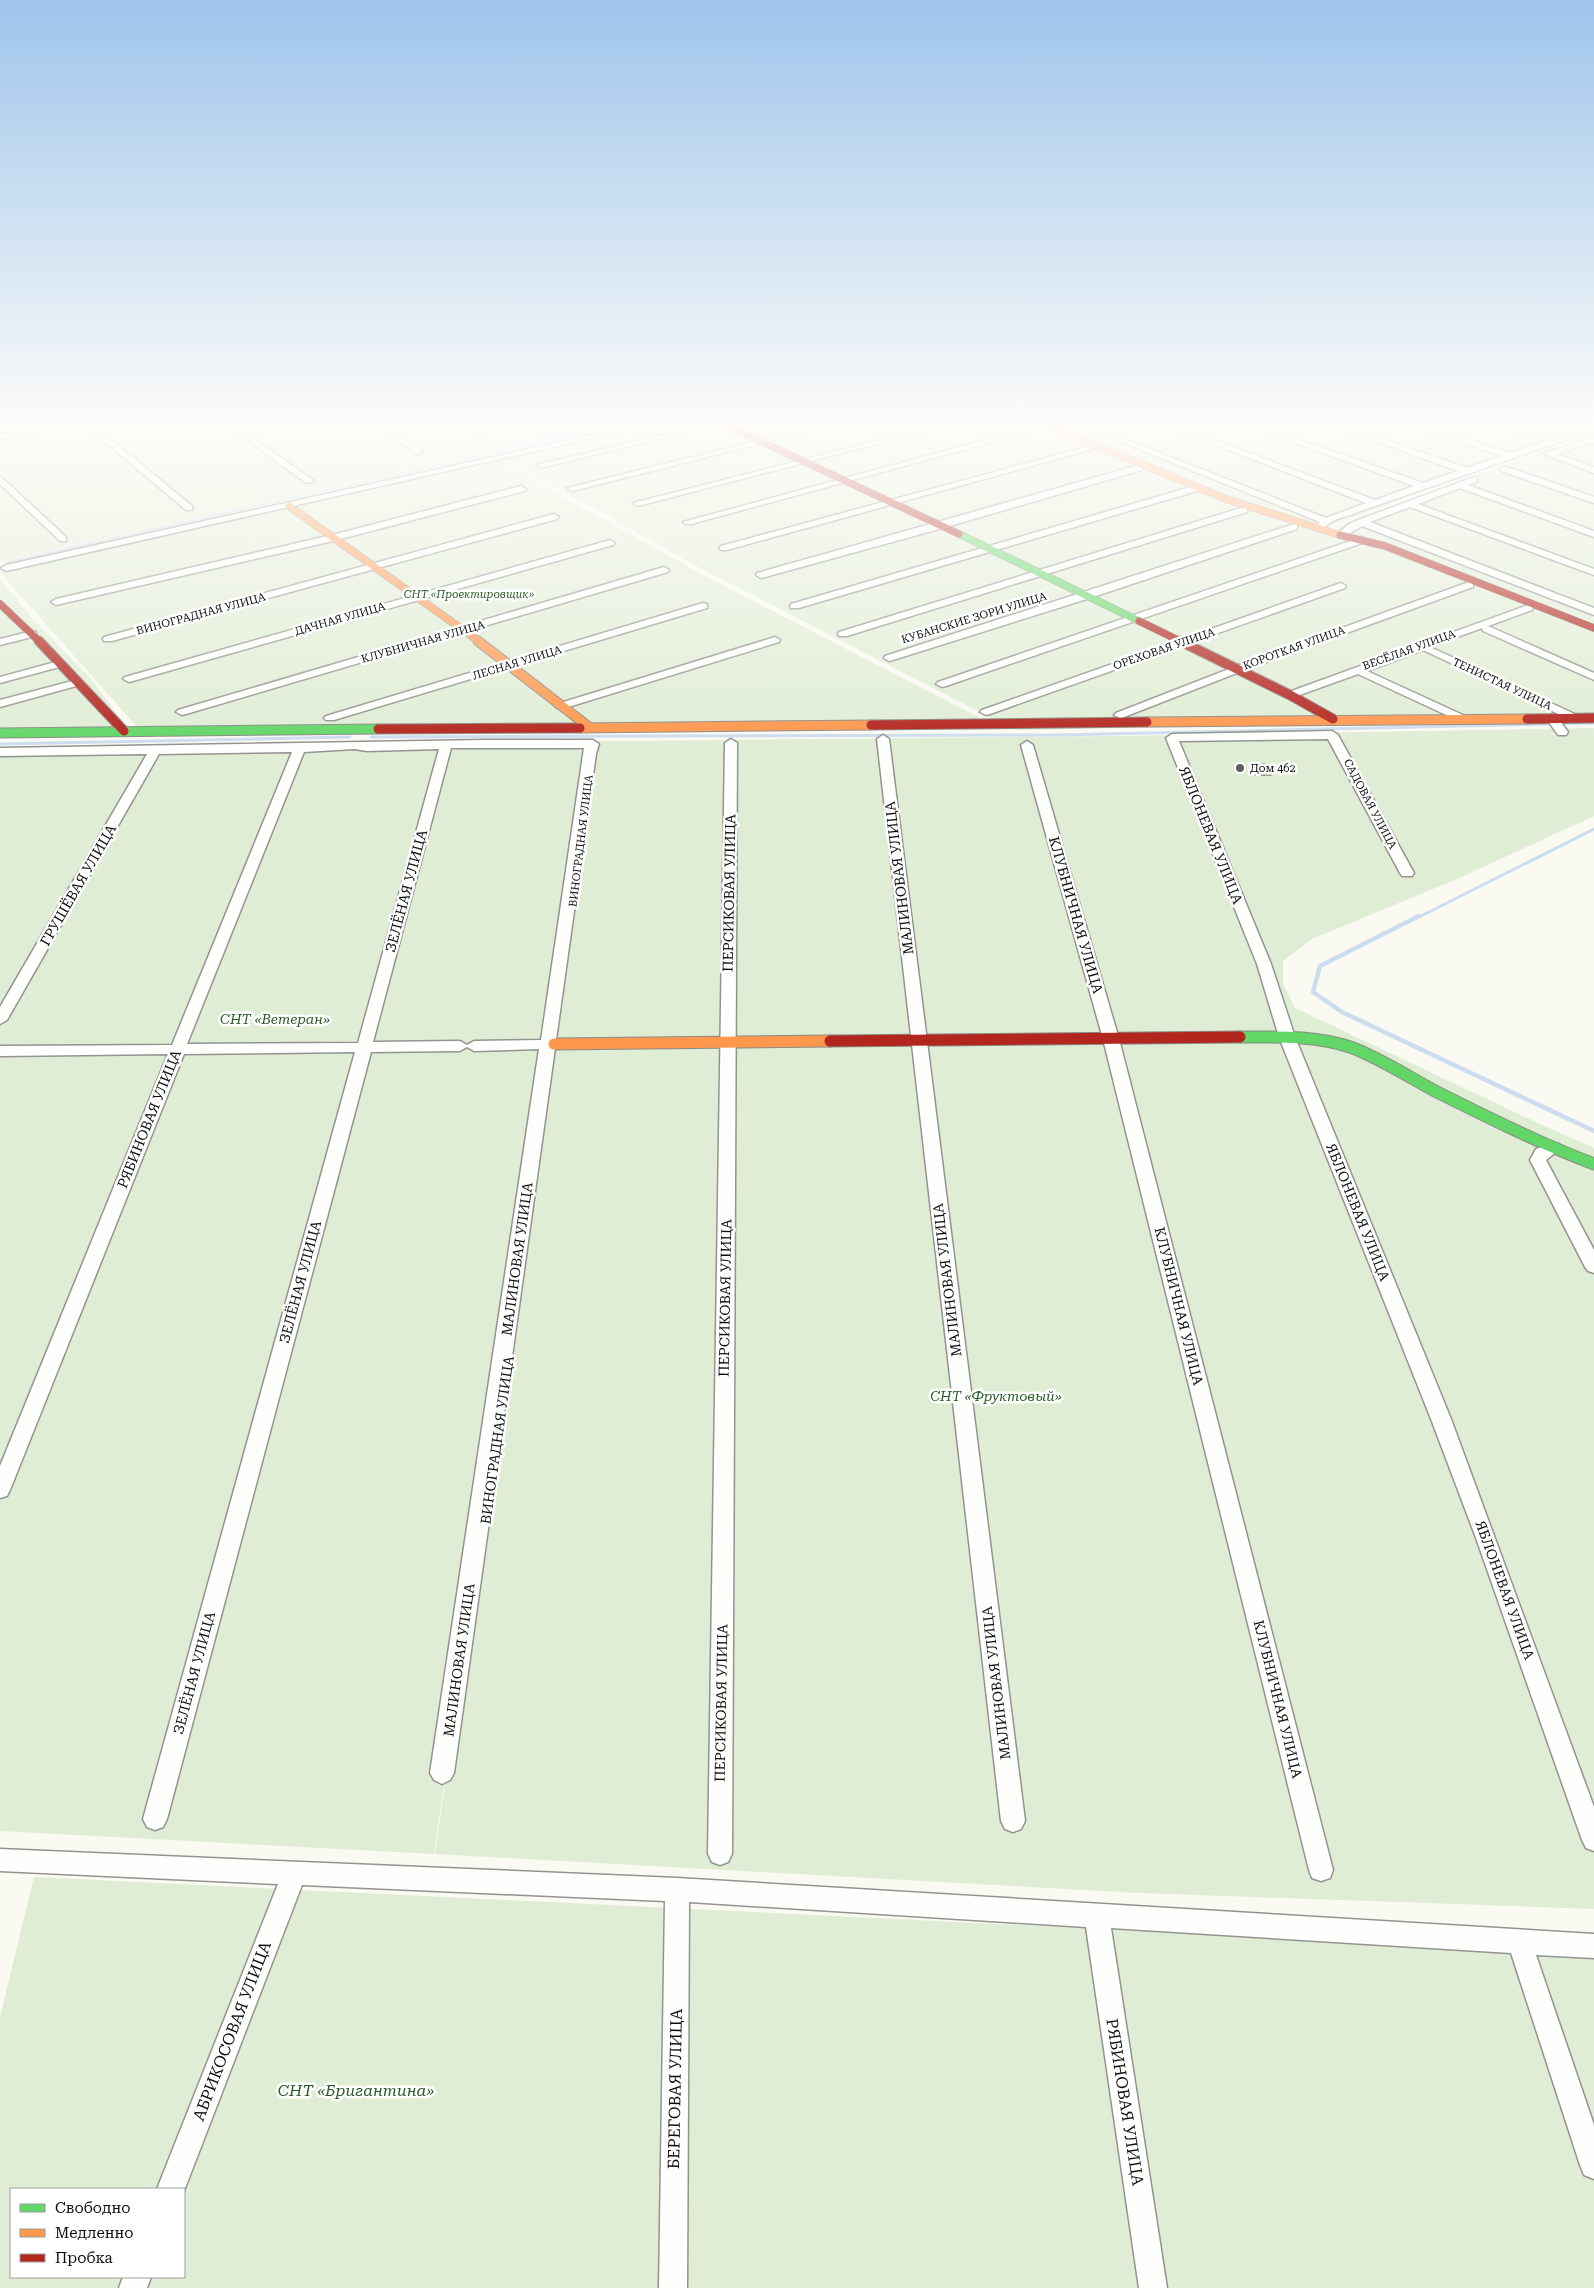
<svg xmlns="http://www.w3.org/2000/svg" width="1594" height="2288" viewBox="0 0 1594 2288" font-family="'Roboto Serif',serif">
	<rect width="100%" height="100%" fill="#faf9f2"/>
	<!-- green -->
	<g fill="#e0edd5" fill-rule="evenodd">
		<path d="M6 426H605L0 562V427Z"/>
		<path d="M622 426H1052L1300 525 1329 528 1594 626V720L1014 730 685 560 598 510 532 476 500 454Z"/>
		<path d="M1056 426H1594V429L1330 526 1297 522Z"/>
		<path d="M1594 433V623L1391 545 1334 527Z"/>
		<path d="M497 455 554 492 701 574 982 719 138 728 0 572V566Z"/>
		<path d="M0 579 31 617 91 679 133 736 0 737Z"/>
		<path d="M1594 728V816L1457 879 1312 939 1283 961V984L1295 1008 1542 1125 1594 1148V1909L1140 1893 435 1854 591 749 434 1854 0 1831V753L4 747 1120 736Z"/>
		<path d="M34 1877 1594 1953V2288H0V2017ZM11 2189H184V2277H11Z"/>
	</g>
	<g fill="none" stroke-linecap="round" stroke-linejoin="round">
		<!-- stream-far2 -->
		<path stroke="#cdddef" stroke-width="2.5" d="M8 562 614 426"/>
		<!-- stream-far1 -->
		<g stroke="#cdddef" stroke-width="3">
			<path d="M371 737 1059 735 1594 723"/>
			<path d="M0 744 350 737"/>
			<path d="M1417 918 1594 829"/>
		</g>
		<!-- stream -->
		<path stroke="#cdddef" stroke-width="4.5" d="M1419 916 1320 966 1313 992 1342 1012 1594 1131"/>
	</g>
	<!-- building -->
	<path fill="#9d9c98" d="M1249 763H1266L1272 776H1255Z"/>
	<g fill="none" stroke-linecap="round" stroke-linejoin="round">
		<!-- street casing -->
		<g stroke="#949390" stroke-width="3">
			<g id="street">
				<path d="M48 426H63L0 440V434Z"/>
				<path d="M86 426H95L192 506V510H186Z"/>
				<path d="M228 426H237L314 481 306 483Z"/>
				<path d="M374 426H383L424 452 417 454Z"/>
				<path d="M466 426H475L487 434 480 436Z"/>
				<path d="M530 426H540L557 435 550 437Z"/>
				<path d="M632 426H646L6 571 1 568 6 565Z"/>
				<path d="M699 426H712L541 468 537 465Z"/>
				<path d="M818 426H831L572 491 567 488Z"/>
				<path d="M934 426H946L638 506 633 503Z"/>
				<path d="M1037 426 1044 428 691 524H685L683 522Z"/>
				<path d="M1081 426H1091L1326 518 1366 503 1166 426H1177L1375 500 1414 486 1249 426H1260L1423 483 1458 471 1334 426H1345L1467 468 1502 456 1419 428 1418 426H1429L1510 453 1547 441 1505 428 1504 426H1516L1555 438 1590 426H1594V430L1335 520 1318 531 1313 528 1320 522Z"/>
				<path d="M1590 437 1594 438V444L1590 443 1557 454 1594 467V473L1544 454Z"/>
				<path d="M1086 447 1093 449 727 550H721L719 548 721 546Z"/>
				<path d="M1139 465 1143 468 1142 470 943 528 765 577 761 578 756 575 757 573Z"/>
				<path d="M1501 467H1507L1594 497V503L1501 471Z"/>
				<path d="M0 476 66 537V541H60L0 484Z"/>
				<path d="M1474 477 1477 478V482L1468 485 1594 531V537L1460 488 1418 504 1594 569V575L1410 507 1370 522 1594 608V615L1362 526 1344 537H1338L1336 535 1349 524 1358 520Z"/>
				<path d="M521 486 526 489 524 491 333 541 56 605 51 602 56 599 332 535Z"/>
				<path d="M1194 486 1197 487V491L799 608H791L790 606 791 604Z"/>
				<path d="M1244 507 1247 508V512L847 636H839L838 634 839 632Z"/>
				<path d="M554 514 559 517 557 519 112 641H104L103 639 104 637Z"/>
				<path d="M1294 524 1297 525V529L1090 598 893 660 889 661 884 658 885 656Z"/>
				<path d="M1362 537 1367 540 1365 542 946 686 942 687 936 684 938 682Z"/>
				<path d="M610 540 615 543 613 545 133 681 129 682 123 679 125 677Z"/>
				<path d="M664 567 669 570 668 572 186 714 182 715 176 712 178 710Z"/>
				<path d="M1469 582 1473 583V587L1242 671 1124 717 1120 718 1114 715 1116 713 1234 667Z"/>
				<path d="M1341 583 1346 586 1345 588 990 714 986 715 980 712 982 710Z"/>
				<path d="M703 603 707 604V608L334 720H326L324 718 326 716Z"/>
				<path d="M1528 605 1533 608 1532 610 1488 626 1594 673V680L1483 631 1482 628 1430 647 1579 716 1581 718 1579 720H1571L1423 650 1367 671 1465 716 1467 718 1465 720H1457L1358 674 1294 697H1286L1284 695 1286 693Z"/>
				<path d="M32 631 36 632V636L0 645V639Z"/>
				<path d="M775 637 780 640 779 642 565 708H557L555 706 557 704Z"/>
				<path d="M59 661 65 664 63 666 0 683V677Z"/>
				<path d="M76 680 80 681 82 683 80 685 0 707V700Z"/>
				<path d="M1552 715 1556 716 1568 732 1566 735H1558L1546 718Z"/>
				<path d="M1332 731 1338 735 1414 873 1412 876H1402L1400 873 1328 739 1179 741 1271 964 1295 1037 1451 1419 1594 1807V1851L1586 1848 1582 1840 1476 1538 1431 1419 1279 1037 1257 964 1166 738 1172 734Z"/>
				<path d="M883 735 889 739 1025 1821 1021 1829 1013 1832 1005 1829 1001 1821 877 739Z"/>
				<path d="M731 739 737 743 732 1854 728 1862 720 1865 712 1862 708 1854 725 743Z"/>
				<path d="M485 740H593L599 744 596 754 556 1040 562 1044 555 1048 454 1773 450 1780 442 1784 434 1780 430 1773 539 1049 474 1051 467 1047 460 1051 371 1052 167 1819 163 1827 155 1830 147 1827 143 1819 355 1052 184 1054 10 1490 7 1496 0 1498V1466L168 1054 0 1056V1046L172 1045 292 752 159 754 7 1020 0 1024V1007L147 754 0 756V748ZM451 748H584L541 1040 474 1041 467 1045 460 1041 373 1042ZM354 749 367 751 439 749 358 1043 187 1044 304 752Z"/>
				<path d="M1027 741 1033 745 1119 1039 1333 1870 1330 1878 1321 1881 1312 1878 1309 1870 1103 1039 1021 745Z"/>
				<path d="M1553 1143 1559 1144 1561 1148 1546 1160 1594 1250V1273L1588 1271 1585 1267 1530 1160 1536 1149Z"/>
				<path d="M0 1849 677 1878 1594 1934V1958L1536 1955 1594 2125V2179L1584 2175 1580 2165 1511 1953 1111 1928 1167 2288H1139L1086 1927 689 1902 687 2288H659L665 1901 302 1885 184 2191V2189H157L278 1884 0 1871Z"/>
				<path d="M123 2277H151L147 2288H119Z"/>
			</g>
		</g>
		<!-- fast-far2 casing -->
		<g stroke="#8a8a87" stroke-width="8">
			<path id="fast-far2" d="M959 534 1139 621"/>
		</g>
		<!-- fast-far1 casing -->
		<g stroke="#8a8a87" stroke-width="11">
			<path id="fast-far1" d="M0 733 378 729"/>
		</g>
		<!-- fast casing -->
		<g stroke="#8a8a87" stroke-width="13">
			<path id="fast" d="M1240 1037C1276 1037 1315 1035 1350 1047 1376 1056 1409 1077 1435 1091 1487 1117 1539 1143 1594 1164"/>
		</g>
		<!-- slow-far2 casing -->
		<g stroke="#8a8a87" stroke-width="8">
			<g id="slow-far2">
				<path d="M1048 426 1229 500 1340 535"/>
				<path d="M289 506 480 642"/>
			</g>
		</g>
		<!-- slow-far1 casing -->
		<g stroke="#8a8a87" stroke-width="11">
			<g id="slow-far1">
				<path d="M478 641 589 727"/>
				<path d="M1147 722 1527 719"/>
				<path d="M580 728 871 725"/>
			</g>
		</g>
		<!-- slow casing -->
		<g stroke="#8a8a87" stroke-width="13">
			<path id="slow" d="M554 1044 830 1041"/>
		</g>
		<!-- jam-far2 casing -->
		<g stroke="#8a8a87" stroke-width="8">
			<g id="jam-far2">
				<path d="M728 426 959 534"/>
				<path d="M1340 535 1385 546 1594 628"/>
				<path d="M0 604 40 642"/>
				<path d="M1139 621 1182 642"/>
			</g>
		</g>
		<!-- jam-far1 casing -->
		<g stroke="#8a8a87" stroke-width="11">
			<g id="jam-far1">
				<path d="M39 641 124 731"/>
				<path d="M1180 641 1290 695 1333 719"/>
				<path d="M1527 719 1594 718"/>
				<path d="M871 725 1147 722"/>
				<path d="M378 729 580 728"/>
			</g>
		</g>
		<!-- jam casing -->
		<g stroke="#8a8a87" stroke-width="13">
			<path id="jam" d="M830 1041 1240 1037"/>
		</g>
		<!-- street -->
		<use href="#street" fill="#fefefd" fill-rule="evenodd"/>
		<!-- fast-far2 -->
		<use href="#fast-far2" stroke="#63d668" stroke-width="7"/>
		<!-- fast-far1 -->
		<use href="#fast-far1" stroke="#63d668" stroke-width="9"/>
		<!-- fast -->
		<use href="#fast" stroke="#63d668" stroke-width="11"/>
		<!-- slow-far2 -->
		<use href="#slow-far2" stroke="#ff974d" stroke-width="7"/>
		<!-- slow-far1 -->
		<use href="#slow-far1" stroke="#ff974d" stroke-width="9"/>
		<!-- slow -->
		<use href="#slow" stroke="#ff974d" stroke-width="11"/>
		<!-- jam-far2 -->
		<use href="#jam-far2" stroke="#b3261e" stroke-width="7"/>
		<!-- jam-far1 -->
		<use href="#jam-far1" stroke="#b3261e" stroke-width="9"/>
		<!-- jam -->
		<use href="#jam" stroke="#b3261e" stroke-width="11"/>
	</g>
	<!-- sky -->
	<linearGradient id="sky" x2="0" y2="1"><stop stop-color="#9dc4eb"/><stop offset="0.57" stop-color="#fdfcf9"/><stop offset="1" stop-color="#fdfcf9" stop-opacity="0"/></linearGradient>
	<rect width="1594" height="746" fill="url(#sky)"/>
	<!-- markers -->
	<circle fill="#60605d" stroke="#fff" stroke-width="2" cx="1240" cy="768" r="5"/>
	<g text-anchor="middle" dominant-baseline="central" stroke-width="5" stroke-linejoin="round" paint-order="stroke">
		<!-- far-park labels -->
		<g font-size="11" font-style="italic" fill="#285c26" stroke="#fff">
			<text x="469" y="594">СНТ «Проектировщик»</text>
		</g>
		<!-- far-street labels -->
		<g font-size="11" fill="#0d0d0d" stroke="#fff">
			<text transform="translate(201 614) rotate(-15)">ВИНОГРАДНАЯ УЛИЦА</text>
			<text transform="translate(974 618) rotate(-17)">КУБАНСКИЕ ЗОРИ УЛИЦА</text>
			<text transform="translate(340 619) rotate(-16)">ДАЧНАЯ УЛИЦА</text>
			<text transform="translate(423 642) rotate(-16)">КЛУБНИЧНАЯ УЛИЦА</text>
			<text transform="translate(1294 648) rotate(-20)">КОРОТКАЯ УЛИЦА</text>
			<text transform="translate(1164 649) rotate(-19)">ОРЕХОВАЯ УЛИЦА</text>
			<text transform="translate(1409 650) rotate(-20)">ВЕСЁЛАЯ УЛИЦА</text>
			<text transform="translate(517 663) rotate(-17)">ЛЕСНАЯ УЛИЦА</text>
			<text transform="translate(1502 684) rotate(25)">ТЕНИСТАЯ УЛИЦА</text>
			<text transform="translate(1370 804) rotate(62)">САДОВАЯ УЛИЦА</text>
			<text transform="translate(581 841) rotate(-83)">ВИНОГРАДНАЯ УЛИЦА</text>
		</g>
		<!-- far-poi labels -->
		<g font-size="11" fill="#0d0d0d" stroke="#fff" text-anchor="start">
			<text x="1250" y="768">Дом 462</text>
		</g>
		<!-- street labels -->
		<g font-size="14" fill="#0d0d0d" stroke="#fff">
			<text transform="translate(1211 835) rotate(68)">ЯБЛОНЕВАЯ УЛИЦА</text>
			<text transform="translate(899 878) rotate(-97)">МАЛИНОВАЯ УЛИЦА</text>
			<text transform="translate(78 885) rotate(-60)">ГРУШЁВАЯ УЛИЦА</text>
			<text transform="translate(406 891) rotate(-75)">ЗЕЛЁНАЯ УЛИЦА</text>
			<text transform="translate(729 893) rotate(-89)">ПЕРСИКОВАЯ УЛИЦА</text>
			<text transform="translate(1076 915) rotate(74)">КЛУБНИЧНАЯ УЛИЦА</text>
			<text transform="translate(149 1119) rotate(-68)">РЯБИНОВАЯ УЛИЦА</text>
			<text transform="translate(1358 1212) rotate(68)">ЯБЛОНЕВАЯ УЛИЦА</text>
			<text transform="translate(517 1259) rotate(-82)">МАЛИНОВАЯ УЛИЦА</text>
			<text transform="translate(947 1280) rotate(-97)">МАЛИНОВАЯ УЛИЦА</text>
			<text transform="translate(300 1282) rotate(-75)">ЗЕЛЁНАЯ УЛИЦА</text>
			<text transform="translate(725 1298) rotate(-89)">ПЕРСИКОВАЯ УЛИЦА</text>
			<text transform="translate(1179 1306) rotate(76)">КЛУБНИЧНАЯ УЛИЦА</text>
			<text transform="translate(497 1440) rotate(-82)">ВИНОГРАДНАЯ УЛИЦА</text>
			<text transform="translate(1505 1590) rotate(70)">ЯБЛОНЕВАЯ УЛИЦА</text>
			<text transform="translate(459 1660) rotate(-82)">МАЛИНОВАЯ УЛИЦА</text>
			<text transform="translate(194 1673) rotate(-75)">ЗЕЛЁНАЯ УЛИЦА</text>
			<text transform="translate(996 1683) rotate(-97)">МАЛИНОВАЯ УЛИЦА</text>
			<text transform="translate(1278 1699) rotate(76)">КЛУБНИЧНАЯ УЛИЦА</text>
			<text transform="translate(721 1703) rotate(-89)">ПЕРСИКОВАЯ УЛИЦА</text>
		</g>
		<!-- park labels -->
		<g font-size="14" font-style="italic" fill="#285c26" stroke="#fff">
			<text x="275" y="1019">СНТ «Ветеран»</text>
			<text x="996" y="1396">СНТ «Фруктовый»</text>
		</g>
		<!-- near-street labels -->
		<g font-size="16" fill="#0d0d0d" stroke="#fff">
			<text transform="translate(232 2031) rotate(-69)">АБРИКОСОВАЯ УЛИЦА</text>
			<text transform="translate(675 2089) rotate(-89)">БЕРЕГОВАЯ УЛИЦА</text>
			<text transform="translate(1125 2102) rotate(81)">РЯБИНОВАЯ УЛИЦА</text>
		</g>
		<!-- near-park labels -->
		<g font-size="16" font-style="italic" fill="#285c26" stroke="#fff">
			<text x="356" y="2090">СНТ «Бригантина»</text>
		</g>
	</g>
	<!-- legend -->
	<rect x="10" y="2188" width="175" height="90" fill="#ffffff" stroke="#9e9e9e"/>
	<rect x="20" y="2204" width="25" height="8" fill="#63d668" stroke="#9e9e9e"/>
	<text x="55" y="2213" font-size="15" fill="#0d0d0d">Свободно</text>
	<rect x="20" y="2229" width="25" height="8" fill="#ff974d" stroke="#9e9e9e"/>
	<text x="55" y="2238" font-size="15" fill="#0d0d0d">Медленно</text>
	<rect x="20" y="2254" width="25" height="8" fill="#b3261e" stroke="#9e9e9e"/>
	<text x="55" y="2263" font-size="15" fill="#0d0d0d">Пробка</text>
</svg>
